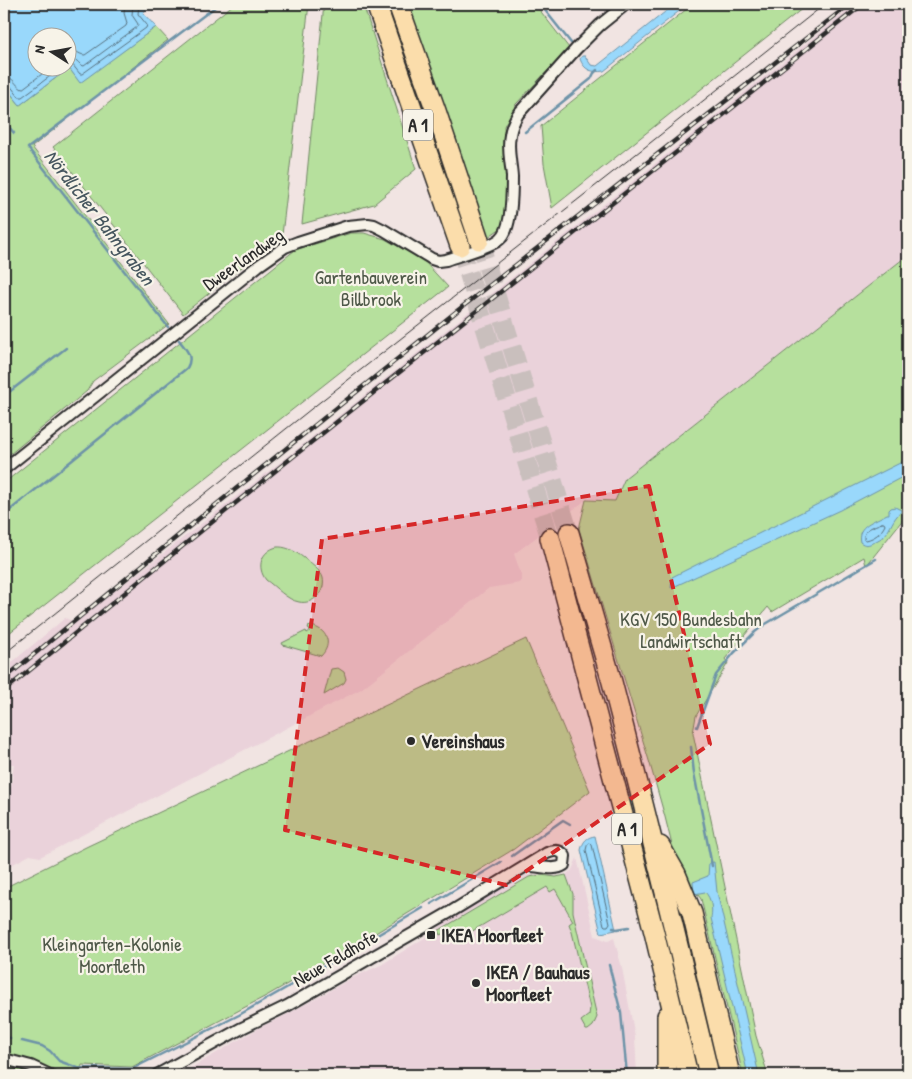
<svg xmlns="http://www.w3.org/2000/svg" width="912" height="1079" viewBox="0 0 912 1079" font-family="'Patrick Hand',sans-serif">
	<rect width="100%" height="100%" fill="#f1e4e2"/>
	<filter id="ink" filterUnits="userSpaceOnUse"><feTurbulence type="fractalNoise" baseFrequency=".02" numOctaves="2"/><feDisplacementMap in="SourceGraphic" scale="10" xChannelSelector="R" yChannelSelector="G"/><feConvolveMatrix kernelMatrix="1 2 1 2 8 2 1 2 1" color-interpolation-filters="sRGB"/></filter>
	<g filter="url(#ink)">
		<!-- built -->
		<g fill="#ead2da">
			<path d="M855 4H908V255L625 478 615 501 586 500 514 554 522 577 520 583 489 588 361 689 40 857 30 855 9 866 4 884V790L11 787 14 764H4V669L65 618 75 622 287 457Z"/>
			<path d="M577 858 595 936 608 941 614 938 622 968 635 1037 637 1075H179L259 1028 288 1014 354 977 381 965 434 932 446 922 525 875 537 874 551 876H564L572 870Z"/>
		</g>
		<!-- green -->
		<g fill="#b6e09d" stroke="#708664">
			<path d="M234 4H309L282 235 183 314 53 147Z"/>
			<path d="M324 4H363L416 169 374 204 302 224Z"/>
			<path d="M408 4H535L569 48 516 104 504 126 508 192 501 228 488 237Z"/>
			<path d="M693 4H808L552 208 544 164 541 126Z"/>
			<path d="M156 27 168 40 32 147 169 324 93 381 87 391 4 459V85L20 105 69 68 80 82Z"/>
			<path d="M351 233H364L385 239 424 261 448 287 4 637V483L295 250Z"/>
			<path d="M908 255V513L866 566 864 557 772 612 768 607 725 659 728 663 696 716 693 733 756 1036 768 1075H743L701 899 678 869 665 817 650 764 579 529 586 500 615 501 625 478Z"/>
			<path d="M277 547C292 546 305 559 316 568 319 571 322 574 323 578 326 592 313 605 299 602 287 600 276 587 266 580 256 567 261 551 277 547Z"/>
			<path d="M311 626C327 629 333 644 321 656L283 645 282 643 306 631 307 633 310 631 308 627Z"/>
			<path d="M526 639 590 791 514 849 369 937 268 995 132 1067 82 1065 80 1075H58L30 1062 4 1055V888L88 846Z"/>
			<path d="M338 668 344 672 346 679 344 683 324 695 331 669Z"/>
			<path d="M541 875 556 877 566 875 573 894V912L597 1017 593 1026 588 1030H586L581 1021 589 1015 590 1008 572 932 569 924 573 921 555 889 550 892 547 887 469 933 472 937 470 938C459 930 453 928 440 935L438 931 529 877Z"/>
			<path d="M4 1066 30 1070 39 1075H4Z"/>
		</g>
		<!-- water -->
		<g fill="#99d8fb" stroke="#6d93a8" fill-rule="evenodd">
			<path d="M4 4H142L147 8 143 13 156 27 80 83 69 68 20 105 4 85ZM38 38H68V68H38Z"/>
			<path d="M675 4H688L604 71C592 73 584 70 580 59L582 56H585L591 65 597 66Z"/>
			<path d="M908 459V474L840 510 671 588 672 577Z"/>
			<path d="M895 507 901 510V512C893 518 891 528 885 535 882 538 878 540 874 542 869 545 865 546 860 542 856 525 875 521 887 514H889V510L891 508Z"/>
			<path d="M595 836 616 930 601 933 581 850C583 841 587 837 595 836Z"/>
			<path d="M714 862 717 892 759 1075H748L711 918C713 909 711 898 705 892L694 894 693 882 708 876 709 863Z"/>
		</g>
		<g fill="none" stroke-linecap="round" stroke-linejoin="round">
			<!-- shore -->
			<g stroke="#57707e" stroke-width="1">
				<path d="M68 49C75 49 79 55 85 55L126 26 127 23 124 13 125 4"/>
				<path d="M68 57C77 57 78 65 84 66L137 27 138 24 132 15 133 4"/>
				<path d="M68 63 72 64 80 74H82L146 28 147 25 138 14 139 4"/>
				<path d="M4 76C14 77 15 85 22 89L50 68"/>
				<path d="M4 83 9 84 19 97H22L61 68"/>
				<path d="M882 523H884L885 525C881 533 875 538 866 540L864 539C863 529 874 526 882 523Z"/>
				<path d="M590 843 592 845 610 923 608 926H605L604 925 586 850 587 846Z"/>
			</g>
			<!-- stream -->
			<g stroke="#6d93a8" stroke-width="2.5">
				<path d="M540 4 571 43"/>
				<path d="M4 121 14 133"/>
				<path d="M525 132 591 79 594 73 597 70"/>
				<path d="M168 327 28 148 219 4"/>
				<path d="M4 396 66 348"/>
				<path d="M4 515 187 368C194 356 186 350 179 340"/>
				<path d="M697 727 716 675 734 653 755 632 764 625 876 559"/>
				<path d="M691 747 694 773 712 866"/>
				<path d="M512 856 563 820 570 824"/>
				<path d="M431 904 501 862"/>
				<path d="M613 928 617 929 629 927"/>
				<path d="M347 953 423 908"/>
				<path d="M609 965 621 1013 627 1075"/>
				<path d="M4 1036 10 1038"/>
				<path d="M22 1041 42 1046 50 1051 59 1061 78 1068 132 1069 239 1015 340 957"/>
			</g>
			<!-- motorway-tunnel -->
			<g stroke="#c9bfbd" stroke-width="19" stroke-dasharray="19 9" stroke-linecap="butt">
				<path d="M479 240 569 533"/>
				<path d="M460 246 550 538"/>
			</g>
			<!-- minor casing -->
			<g stroke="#2b2b2b" stroke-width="14">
				<g id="minor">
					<path d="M4 469 183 326 258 266 285 247 298 242 348 226 368 224 374 225 384 230 432 259 438 261 446 260C459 255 491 247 500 239 512 230 512 191 512 177 511 162 507 149 510 135 511 127 514 121 518 114L576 49 600 25 626 4"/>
					<path d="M4 1059 31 1066 50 1075"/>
					<path d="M157 1075 242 1028 287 1006 452 911 547 853C554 850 560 849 565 856L564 865C554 872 538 865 527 866"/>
				</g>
			</g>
			<!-- motorway casing -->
			<g stroke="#2b2b2b" stroke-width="22">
				<g id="motorway">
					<path d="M376 4 460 246"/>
					<path d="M398 4 436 111 479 240"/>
					<path d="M569 533C583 583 598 632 612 682 646 813 678 944 709 1075"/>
					<path d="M550 538 654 932 688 1075"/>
					<path d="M660 846 676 874 692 913 730 1075"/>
					<path d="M667 1016V1075"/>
				</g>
			</g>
			<!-- minor -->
			<use href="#minor" stroke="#f7f3e8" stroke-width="10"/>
			<!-- motorway -->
			<use href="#motorway" stroke="#fbddab" stroke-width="19"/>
			<!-- tram -->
			<path stroke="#2b2b2b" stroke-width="1" d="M4 654 311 409 645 147 825 4"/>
			<!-- rail casing -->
			<g stroke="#2b2b2b" stroke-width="4.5">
				<g id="rail">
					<path d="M4 679 207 512 462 307 850 4"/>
					<path d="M4 691 280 467 863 4"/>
				</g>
			</g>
			<!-- rail -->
			<use href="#rail" stroke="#f7f3e8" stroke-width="2.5" stroke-dasharray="8" stroke-linecap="butt"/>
		</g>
	</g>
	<!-- marked area -->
	<path fill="#d62828" fill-opacity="0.2" stroke="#d62828" stroke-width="4" stroke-dasharray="10 6" stroke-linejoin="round" d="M649 486 710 744 506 885 285 830 322 539Z"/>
	<!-- markers -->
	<g fill="#2b2b2b" stroke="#f7f3e8" stroke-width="2">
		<circle cx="411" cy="741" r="5"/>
		<rect x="426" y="930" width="10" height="10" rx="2.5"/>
		<circle cx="476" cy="983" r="5"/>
	</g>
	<g text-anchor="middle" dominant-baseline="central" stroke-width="4.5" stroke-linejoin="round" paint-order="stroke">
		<!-- shield labels -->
		<g fill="#f7f3e8" stroke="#686764" stroke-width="1">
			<rect x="403" y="109.5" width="30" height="31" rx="4"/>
			<rect x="612" y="813.5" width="30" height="31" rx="4"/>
		</g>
		<g font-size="18" font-weight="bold" fill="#2b2b2b">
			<text x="418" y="125">A 1</text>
			<text x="627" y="829">A 1</text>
		</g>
		<!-- street labels -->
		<g font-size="19" fill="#2b2b2b" stroke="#f7f3e8">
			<text transform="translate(243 259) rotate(-35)">Dweerlandweg</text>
			<text transform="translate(335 958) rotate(-30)">Neue Feldhofe</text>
		</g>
		<!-- park labels -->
		<g font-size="19" fill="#4e5848" stroke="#f7f3e8">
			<text x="371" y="277">Gartenbauverein<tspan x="371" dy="22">Billbrook</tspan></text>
			<text x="691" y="619">KGV 150 Bundesbahn<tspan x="691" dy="22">Landwirtschaft</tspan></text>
			<text x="112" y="944">Kleingarten-Kolonie<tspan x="112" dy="22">Moorfleth</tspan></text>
		</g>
		<!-- poi labels -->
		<g font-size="19" font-weight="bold" fill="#2b2b2b" stroke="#f7f3e8" text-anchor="start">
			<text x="421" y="741">Vereinshaus</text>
			<text x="441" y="935">IKEA Moorfleet</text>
			<text x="486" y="972">IKEA / Bauhaus<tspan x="486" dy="22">Moorfleet</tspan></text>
		</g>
		<!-- water labels -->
		<g font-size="20" font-style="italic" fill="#46565f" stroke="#f7f3e8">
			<text transform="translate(100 217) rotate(52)">Nördlicher Bahngraben</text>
		</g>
	</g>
	<!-- margin -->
	<rect width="912" height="1079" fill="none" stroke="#f7f3e8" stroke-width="20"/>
	<rect x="10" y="10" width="892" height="1059" fill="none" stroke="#2b2b2b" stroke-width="2" filter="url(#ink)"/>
	<!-- north arrow -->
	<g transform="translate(52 52) rotate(281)"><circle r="24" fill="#f7f3e8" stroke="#a5a39c"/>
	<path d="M0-4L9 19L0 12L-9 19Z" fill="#2b2b2b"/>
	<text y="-8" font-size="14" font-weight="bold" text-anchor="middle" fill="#2b2b2b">N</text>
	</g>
</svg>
